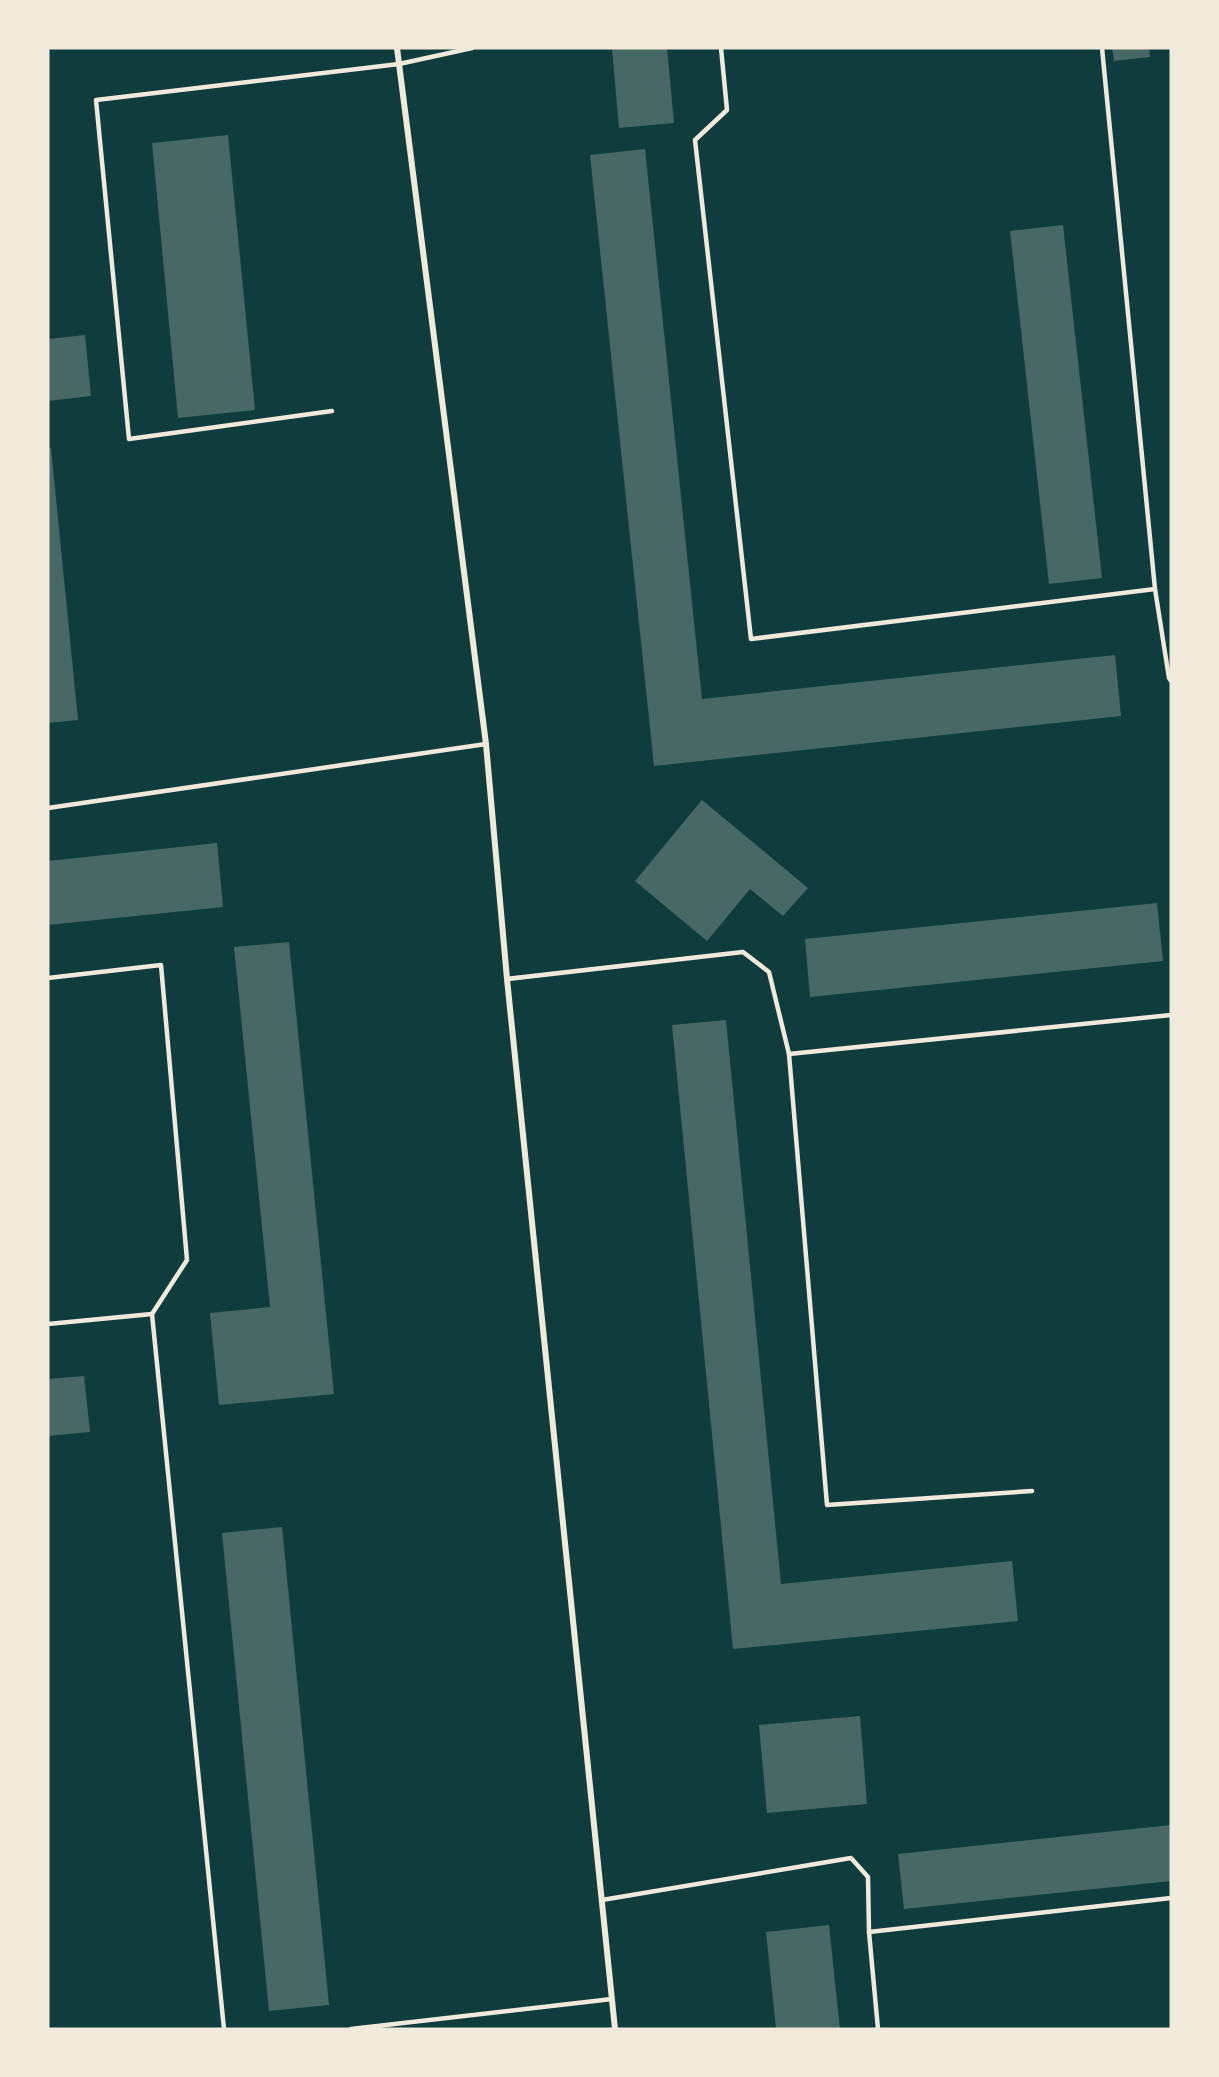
<svg xmlns="http://www.w3.org/2000/svg" width="1219" height="2077" viewBox="0 0 1219 2077" font-family="'Golos Text',sans-serif">
	<rect width="100%" height="100%" fill="#0f3d3e"/>
	<!-- building -->
	<g fill="#486865">
		<path d="M612 48H667L674 123 619 128Z"/>
		<path d="M1112 48H1149L1150 57 1114 61Z"/>
		<path d="M228 135 255 410 178 418 152 143Z"/>
		<path d="M645 149 702 699 1115 655 1121 716 654 766 590 155Z"/>
		<path d="M1063 225 1102 578 1049 584 1010 231Z"/>
		<path d="M85 335 91 396 48 401V339Z"/>
		<path d="M48 448H51L78 720 48 723Z"/>
		<path d="M702 800 808 888 783 916 750 889 707 941 635 881Z"/>
		<path d="M217 843 223 907 48 925V861Z"/>
		<path d="M1157 903 1163 961 810 997 805 939Z"/>
		<path d="M289 942 334 1394 219 1405 210 1313 270 1307 234 947Z"/>
		<path d="M726 1020 781 1584 1012 1561 1018 1621 733 1649 672 1025Z"/>
		<path d="M84 1376 90 1432 48 1436V1379Z"/>
		<path d="M282 1527 329 2005 269 2011 222 1533Z"/>
		<path d="M860 1716 867 1804 767 1813 759 1725Z"/>
		<path d="M1171 1825V1881L904 1909 898 1854Z"/>
		<path d="M829 1925 840 2029H776L766 1932Z"/>
	</g>
	<g fill="none" stroke-linecap="round" stroke-linejoin="round">
		<!-- service -->
		<g stroke="#f1e9da" stroke-width="4.5">
			<path d="M721 48 727 110 695 140 751 639 1155 589"/>
			<path d="M1102 48 1155 589 1169 678 1171 681"/>
			<path d="M332 411 129 439 96 100 399 64 472 48"/>
			<path d="M48 808 486 744"/>
			<path d="M48 978 161 965 187 1260 152 1314 224 2029"/>
			<path d="M507 979 743 952 769 972 789 1054 827 1505 1032 1491"/>
			<path d="M789 1054 1171 1015"/>
			<path d="M48 1324 152 1314"/>
			<path d="M602 1900 851 1858 868 1877 869 1932 1171 1898"/>
			<path d="M869 1932 878 2029"/>
			<path d="M351 2029 612 1999"/>
		</g>
		<!-- minor -->
		<path stroke="#f1e9da" stroke-width="6" d="M397 48 486 744 507 979 615 2029"/>
	</g>
	<!-- border -->
	<rect width="1219" height="2077" fill="none" stroke="#f1e9da" stroke-width="99"/>
</svg>
